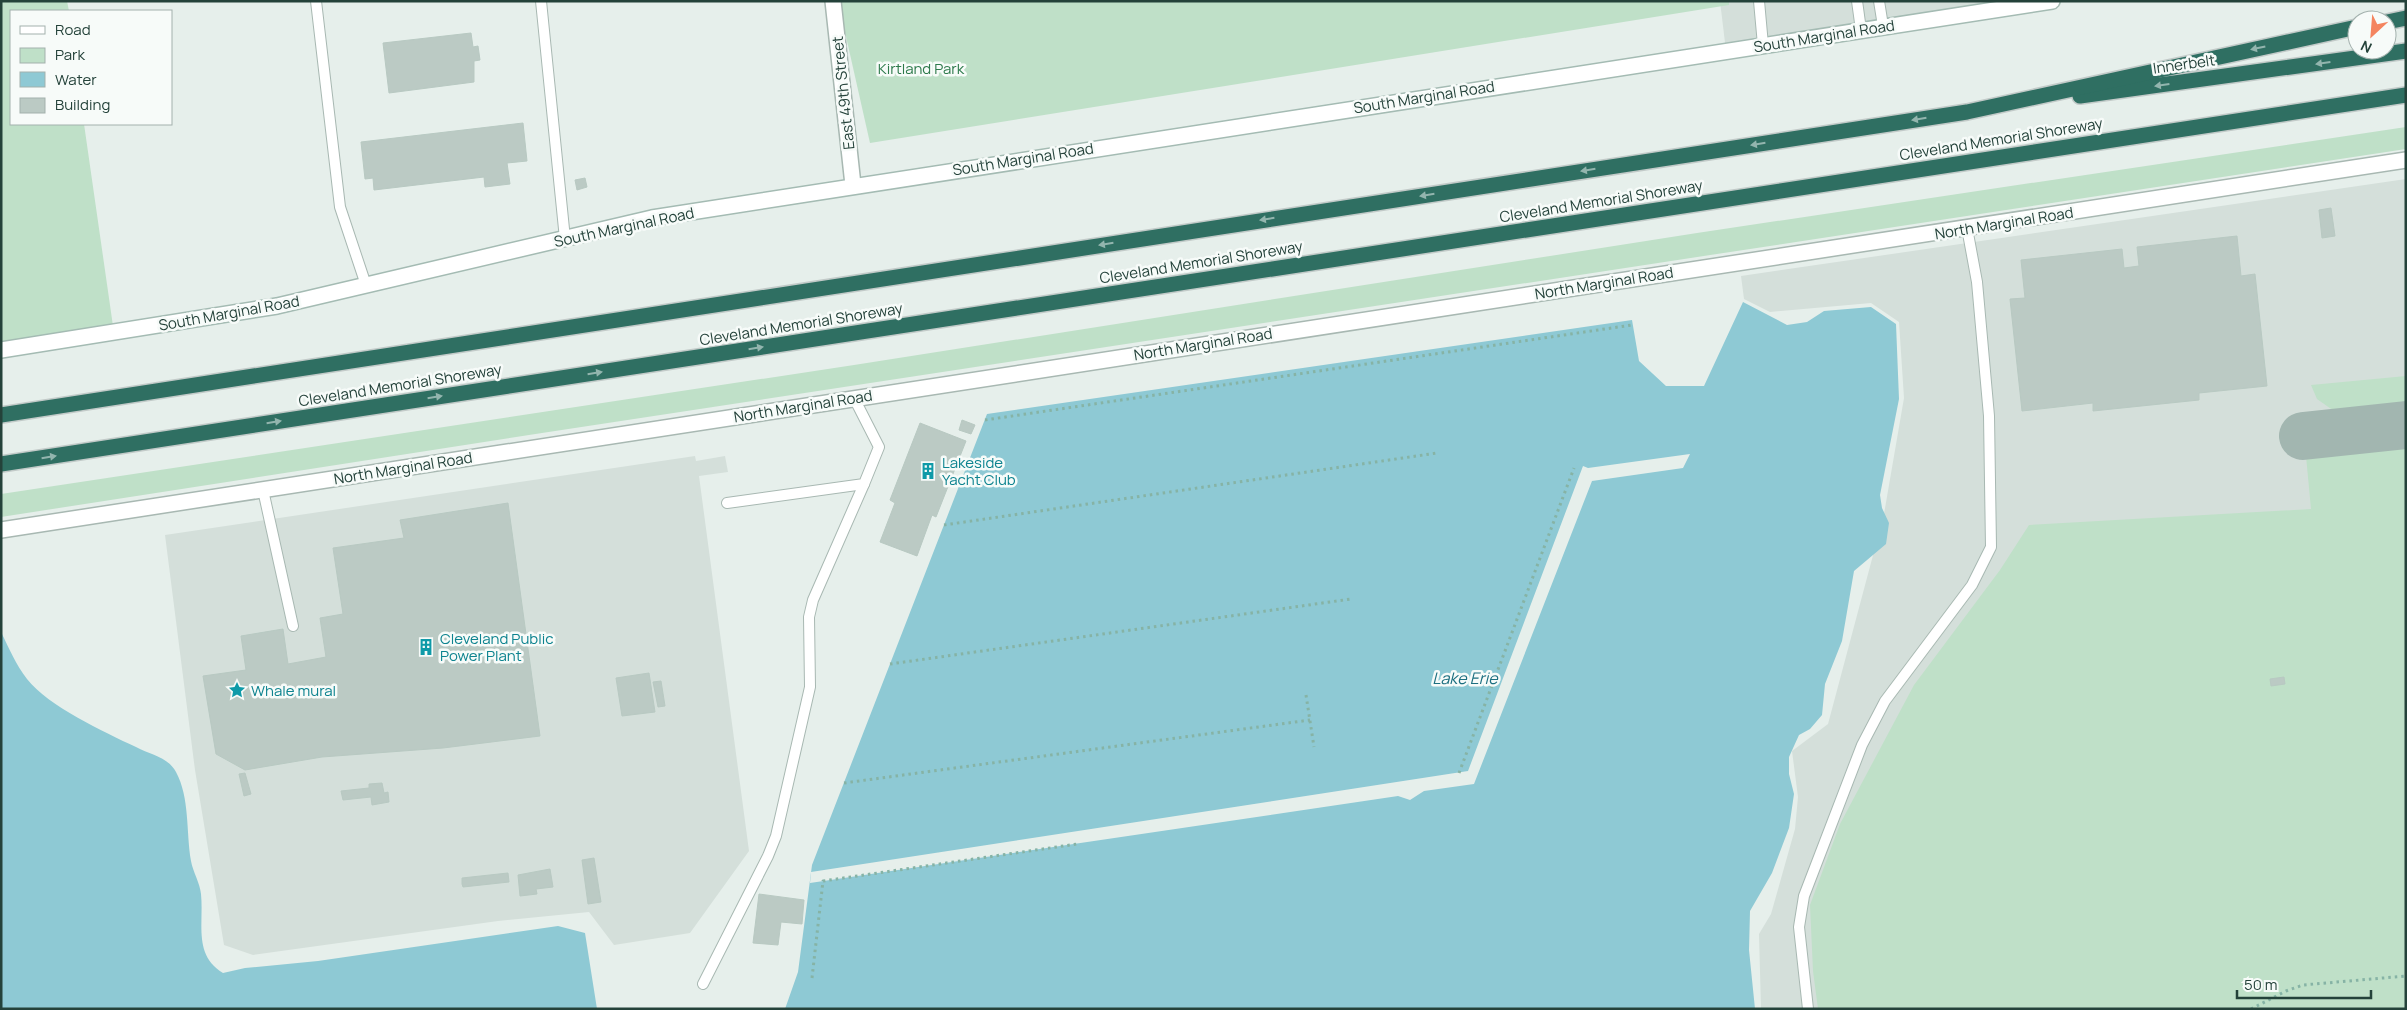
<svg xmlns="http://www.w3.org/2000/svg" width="2407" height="1010" viewBox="0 0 2407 1010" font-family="Manrope,sans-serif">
	<rect width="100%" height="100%" fill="#e6efeb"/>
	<!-- built -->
	<g fill="#d4dfda">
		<path d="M1720 1H2052L1726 51Z"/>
		<path d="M2406 179V1009H1761L1759 934 1771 914 1795 829 1798 797 1792 751 1828 724 1884 514 1904 398 1899 322 1871 303 1770 312 1744 299 1741 276Z"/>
		<path d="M695 456 696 461 725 456 728 472 699 476 749 851 690 933 614 945 589 912 498 921 253 955 224 945 195 770 165 535Z"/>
	</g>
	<!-- green -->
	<g fill="#bfe0c8">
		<path d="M1 1H67L69 11H11V124H84L114 333 1 350Z"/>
		<path d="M838 1H1729V5L870 143Z"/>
		<path d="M2406 127V149L542 433 1 517V494L854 365 1697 233Z"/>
		<path d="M2406 376V412L2344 418 2317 399 2311 385Z"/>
		<path d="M2406 447V1009H1818L1813 971 1810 905 1840 824 1914 685 2000 570 2029 525 2311 509 2306 456Z"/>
	</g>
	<!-- water -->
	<g fill="#8ec9d4">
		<path d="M1743 302 1787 325 1807 322 1824 311 1871 307 1896 324 1899 399 1880 495 1882 508 1889 523 1886 544 1854 571 1842 641 1825 684 1822 715 1810 729 1799 735 1789 757V774L1794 794 1789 828 1772 873 1750 911 1749 950 1755 1009H785L798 972 812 865 987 414 1632 320 1639 361 1666 386H1704Z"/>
		<path d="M1 632C9 648 16 665 27 679 48 706 104 732 136 747 151 755 168 757 176 772 190 798 186 832 191 861 193 872 200 883 201 894 204 923 193 955 223 973L245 968 318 961 558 926 585 933 597 1009H1Z"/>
	</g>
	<!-- pier -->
	<path fill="#e6efeb" d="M1690 454 1683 468 1592 481 1474 784 1424 791 1410 800 1398 796 810 883 811 872 1468 771 1583 466 1588 468Z"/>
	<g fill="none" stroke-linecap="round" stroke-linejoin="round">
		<!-- taxiway -->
		<path stroke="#a2b6b0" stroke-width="48" d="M2303 436 2406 425"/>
	</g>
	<!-- building -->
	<g fill="#bbcac4" stroke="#b8c9c2">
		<path d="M471 33 473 47 478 46 480 60 474 61V82L389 93 383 43Z"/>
		<path d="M523 123 527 161 507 163 510 184 485 187 484 177 374 190 373 178 365 179 361 142Z"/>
		<path d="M585 178 587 187 577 190 575 180Z"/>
		<path d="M2331 208 2335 236 2322 238 2319 210Z"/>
		<path d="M2237 236 2241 276 2255 274 2267 386 2199 393V400L2093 411V403L2022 411 2010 299 2025 298 2021 260 2122 249 2124 268 2139 266 2137 247Z"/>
		<path d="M962 420 975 425 971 434 959 430Z"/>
		<path d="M920 423 966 441 936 517 932 515 917 556 880 542 895 503 890 500Z"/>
		<path d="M508 503 540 736 443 748 322 757 245 770 216 754 203 676 246 670 241 636 283 629 288 664 326 657 320 618 343 614 333 548 404 538 400 520Z"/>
		<path d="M649 673 655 712 622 716 616 678Z"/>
		<path d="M2284 677 2285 684 2271 686 2270 679Z"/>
		<path d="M661 681 665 706 658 707 653 682Z"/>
		<path d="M245 773 251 794 244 796 239 774Z"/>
		<path d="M382 783 384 793 388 792 389 802 372 805 371 797 343 800 341 791 369 788V784Z"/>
		<path d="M594 858 601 902 588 904 582 860Z"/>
		<path d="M550 869 553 887 536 889 537 894 520 896 518 875Z"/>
		<path d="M508 873 509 882 463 887 462 884V878Z"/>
		<path d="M759 894 804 900 802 924 781 922 778 945 753 943Z"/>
	</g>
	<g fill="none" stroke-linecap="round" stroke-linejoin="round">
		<!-- lane casing -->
		<g stroke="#a8b8b2" stroke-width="12">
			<g id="lane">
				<path d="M316 1 340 207 366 285"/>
				<path d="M541 1 565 239"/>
				<path d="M1759 1 1763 45"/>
				<path d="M1857 1 1861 30"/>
				<path d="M1879 1 1883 26"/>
				<path d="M263 490 293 626"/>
				<path d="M727 503 864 484 879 447 854 398"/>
				<path d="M703 984 768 856 776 836 810 687 809 617 813 600 864 484"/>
				<path d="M1808 1009 1799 927 1804 896 1862 745 1885 701 1972 585 1991 547 1989 416 1977 282 1967 228"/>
			</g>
		</g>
		<!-- street casing -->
		<g stroke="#a8b8b2" stroke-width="18">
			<g id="street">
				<path d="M833 1 853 185"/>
				<path d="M1 530 2406 160"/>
			</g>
		</g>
		<!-- secondary casing -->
		<g stroke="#a4bbb3" stroke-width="18">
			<path id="secondary" d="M1 350 277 306 652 218 2052 1"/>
		</g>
		<!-- highway casing -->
		<g stroke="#c2cac8" stroke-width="18">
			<g id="highway">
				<path d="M2387 22 2406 18"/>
				<path d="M2080 96 2406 51"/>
				<path d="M1 415 1967 112 2357 27"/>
				<path d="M1 464 2406 95"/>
			</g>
		</g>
		<!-- path -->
		<g stroke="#86b3a5" stroke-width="3" stroke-dasharray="2.5 4" stroke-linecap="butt">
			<path d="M985 420 1632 325"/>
			<path d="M944 525 1437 453"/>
			<path d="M890 664 1351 599"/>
			<path d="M1306 695 1314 747"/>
			<path d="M1459 773 1574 468"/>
			<path d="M844 783 1310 720"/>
			<path d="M812 978 823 881 1077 844"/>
			<path d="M2251 1009 2286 991 2303 985 2406 976"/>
		</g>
		<!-- lane -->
		<use href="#lane" stroke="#fff" stroke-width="10"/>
		<!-- street -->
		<use href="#street" stroke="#fff" stroke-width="15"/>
		<!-- secondary -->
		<use href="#secondary" stroke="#fff" stroke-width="15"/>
		<!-- highway -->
		<use href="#highway" stroke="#2f6f62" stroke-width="15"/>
	</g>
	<!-- one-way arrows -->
	<defs><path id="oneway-solid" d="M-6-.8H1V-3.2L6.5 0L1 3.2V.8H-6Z" transform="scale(1.25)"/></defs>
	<g fill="#93b5ae">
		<use href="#oneway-solid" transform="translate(2258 48) rotate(168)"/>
		<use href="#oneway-solid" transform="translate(2323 63) rotate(172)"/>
		<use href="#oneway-solid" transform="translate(2162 85) rotate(172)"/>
		<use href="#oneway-solid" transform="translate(1919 119) rotate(171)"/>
		<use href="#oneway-solid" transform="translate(1758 144) rotate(171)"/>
		<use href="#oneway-solid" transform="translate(1588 170) rotate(171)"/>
		<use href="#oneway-solid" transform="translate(1427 195) rotate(171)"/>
		<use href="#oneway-solid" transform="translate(1267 219) rotate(171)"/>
		<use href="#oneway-solid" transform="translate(1106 244) rotate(171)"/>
		<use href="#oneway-solid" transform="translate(756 348) rotate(-9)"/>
		<use href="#oneway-solid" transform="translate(595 373) rotate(-9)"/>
		<use href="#oneway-solid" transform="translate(435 397) rotate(-9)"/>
		<use href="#oneway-solid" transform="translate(274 422) rotate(-9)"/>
		<use href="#oneway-solid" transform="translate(49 457) rotate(-9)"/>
	</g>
	<!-- icons -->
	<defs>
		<g id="building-bare" transform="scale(1.35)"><path d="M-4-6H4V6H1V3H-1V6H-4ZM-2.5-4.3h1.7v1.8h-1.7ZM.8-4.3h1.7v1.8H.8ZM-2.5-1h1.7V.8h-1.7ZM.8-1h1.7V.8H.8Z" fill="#0f9aa8" stroke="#f7fbf9" stroke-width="2.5" paint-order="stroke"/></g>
		<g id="sight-bare" transform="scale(1.35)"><path d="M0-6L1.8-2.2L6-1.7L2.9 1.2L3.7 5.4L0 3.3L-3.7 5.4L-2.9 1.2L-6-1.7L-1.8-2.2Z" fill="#0f9aa8" stroke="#f7fbf9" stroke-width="2.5" paint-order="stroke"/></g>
	</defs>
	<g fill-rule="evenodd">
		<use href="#building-bare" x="928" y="471"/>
		<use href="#building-bare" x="426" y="647"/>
		<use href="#sight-bare" x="237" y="690"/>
	</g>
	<g text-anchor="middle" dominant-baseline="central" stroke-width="5" stroke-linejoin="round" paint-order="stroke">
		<!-- street labels -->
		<g font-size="15" fill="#24423a" stroke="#f7fbf9">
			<text transform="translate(1824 36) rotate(-9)">South Marginal Road</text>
			<text transform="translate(2184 64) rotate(-8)">Innerbelt</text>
			<text transform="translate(843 93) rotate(-96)">East 49th Street</text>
			<text transform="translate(1424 97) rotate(-9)">South Marginal Road</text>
			<text transform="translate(2001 139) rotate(-9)">Cleveland Memorial Shoreway</text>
			<text transform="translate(1023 159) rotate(-9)">South Marginal Road</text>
			<text transform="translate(1601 201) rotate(-9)">Cleveland Memorial Shoreway</text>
			<text transform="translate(2004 223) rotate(-9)">North Marginal Road</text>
			<text transform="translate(624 227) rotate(-12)">South Marginal Road</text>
			<text transform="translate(1201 262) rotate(-9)">Cleveland Memorial Shoreway</text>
			<text transform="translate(1604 283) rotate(-9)">North Marginal Road</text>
			<text transform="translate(229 313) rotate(-10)">South Marginal Road</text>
			<text transform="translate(801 324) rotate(-9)">Cleveland Memorial Shoreway</text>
			<text transform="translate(1203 344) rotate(-9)">North Marginal Road</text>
			<text transform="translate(400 385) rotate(-9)">Cleveland Memorial Shoreway</text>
			<text transform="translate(803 406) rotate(-9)">North Marginal Road</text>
			<text transform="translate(403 468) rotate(-9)">North Marginal Road</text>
		</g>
		<!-- park labels -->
		<g font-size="15" fill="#2d7a4b" stroke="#f7fbf9">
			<text x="921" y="68">Kirtland Park</text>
		</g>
		<!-- culture labels -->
		<g font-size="15" fill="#0d838f" stroke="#f7fbf9" text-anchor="start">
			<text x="942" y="462">Lakeside<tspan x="942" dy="17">Yacht Club</tspan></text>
			<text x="440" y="638">Cleveland Public<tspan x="440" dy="17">Power Plant</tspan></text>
			<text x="251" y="690">Whale mural</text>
		</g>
		<!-- water labels -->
		<g font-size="16" font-style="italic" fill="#1c6f80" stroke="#f7fbf9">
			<text x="1465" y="678">Lake Erie</text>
		</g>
	</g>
	<!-- border -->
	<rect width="2407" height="1010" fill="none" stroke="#24423a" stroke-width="5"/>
	<!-- legend -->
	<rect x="10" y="10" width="162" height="115" fill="#f7fbf9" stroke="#a3b1ad"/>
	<rect x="20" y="26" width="25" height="8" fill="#ffffff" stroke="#a3b1ad"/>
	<text x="55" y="35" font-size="15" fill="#24423a">Road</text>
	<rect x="20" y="48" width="25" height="15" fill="#bfe0c8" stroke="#a3b1ad"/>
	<text x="55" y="60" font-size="15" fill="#24423a">Park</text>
	<rect x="20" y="72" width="25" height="15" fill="#8ec9d4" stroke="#a3b1ad"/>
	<text x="55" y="85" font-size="15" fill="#24423a">Water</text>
	<rect x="20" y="98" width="25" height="15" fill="#bbcac4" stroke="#a3b1ad"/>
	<text x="55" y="110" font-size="15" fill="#24423a">Building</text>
	<!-- north arrow -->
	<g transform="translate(2372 35) rotate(206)"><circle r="24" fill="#f7fbf9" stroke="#a3b1ad"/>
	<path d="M0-4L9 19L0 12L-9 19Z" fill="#f4845f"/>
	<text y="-8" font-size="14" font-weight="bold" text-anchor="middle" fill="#24423a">N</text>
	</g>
	<!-- scale -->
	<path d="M2237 990v8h134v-8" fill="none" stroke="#24423a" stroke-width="2.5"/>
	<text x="2244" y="990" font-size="15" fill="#24423a" stroke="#f7fbf9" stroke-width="4" paint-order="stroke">50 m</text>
</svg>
